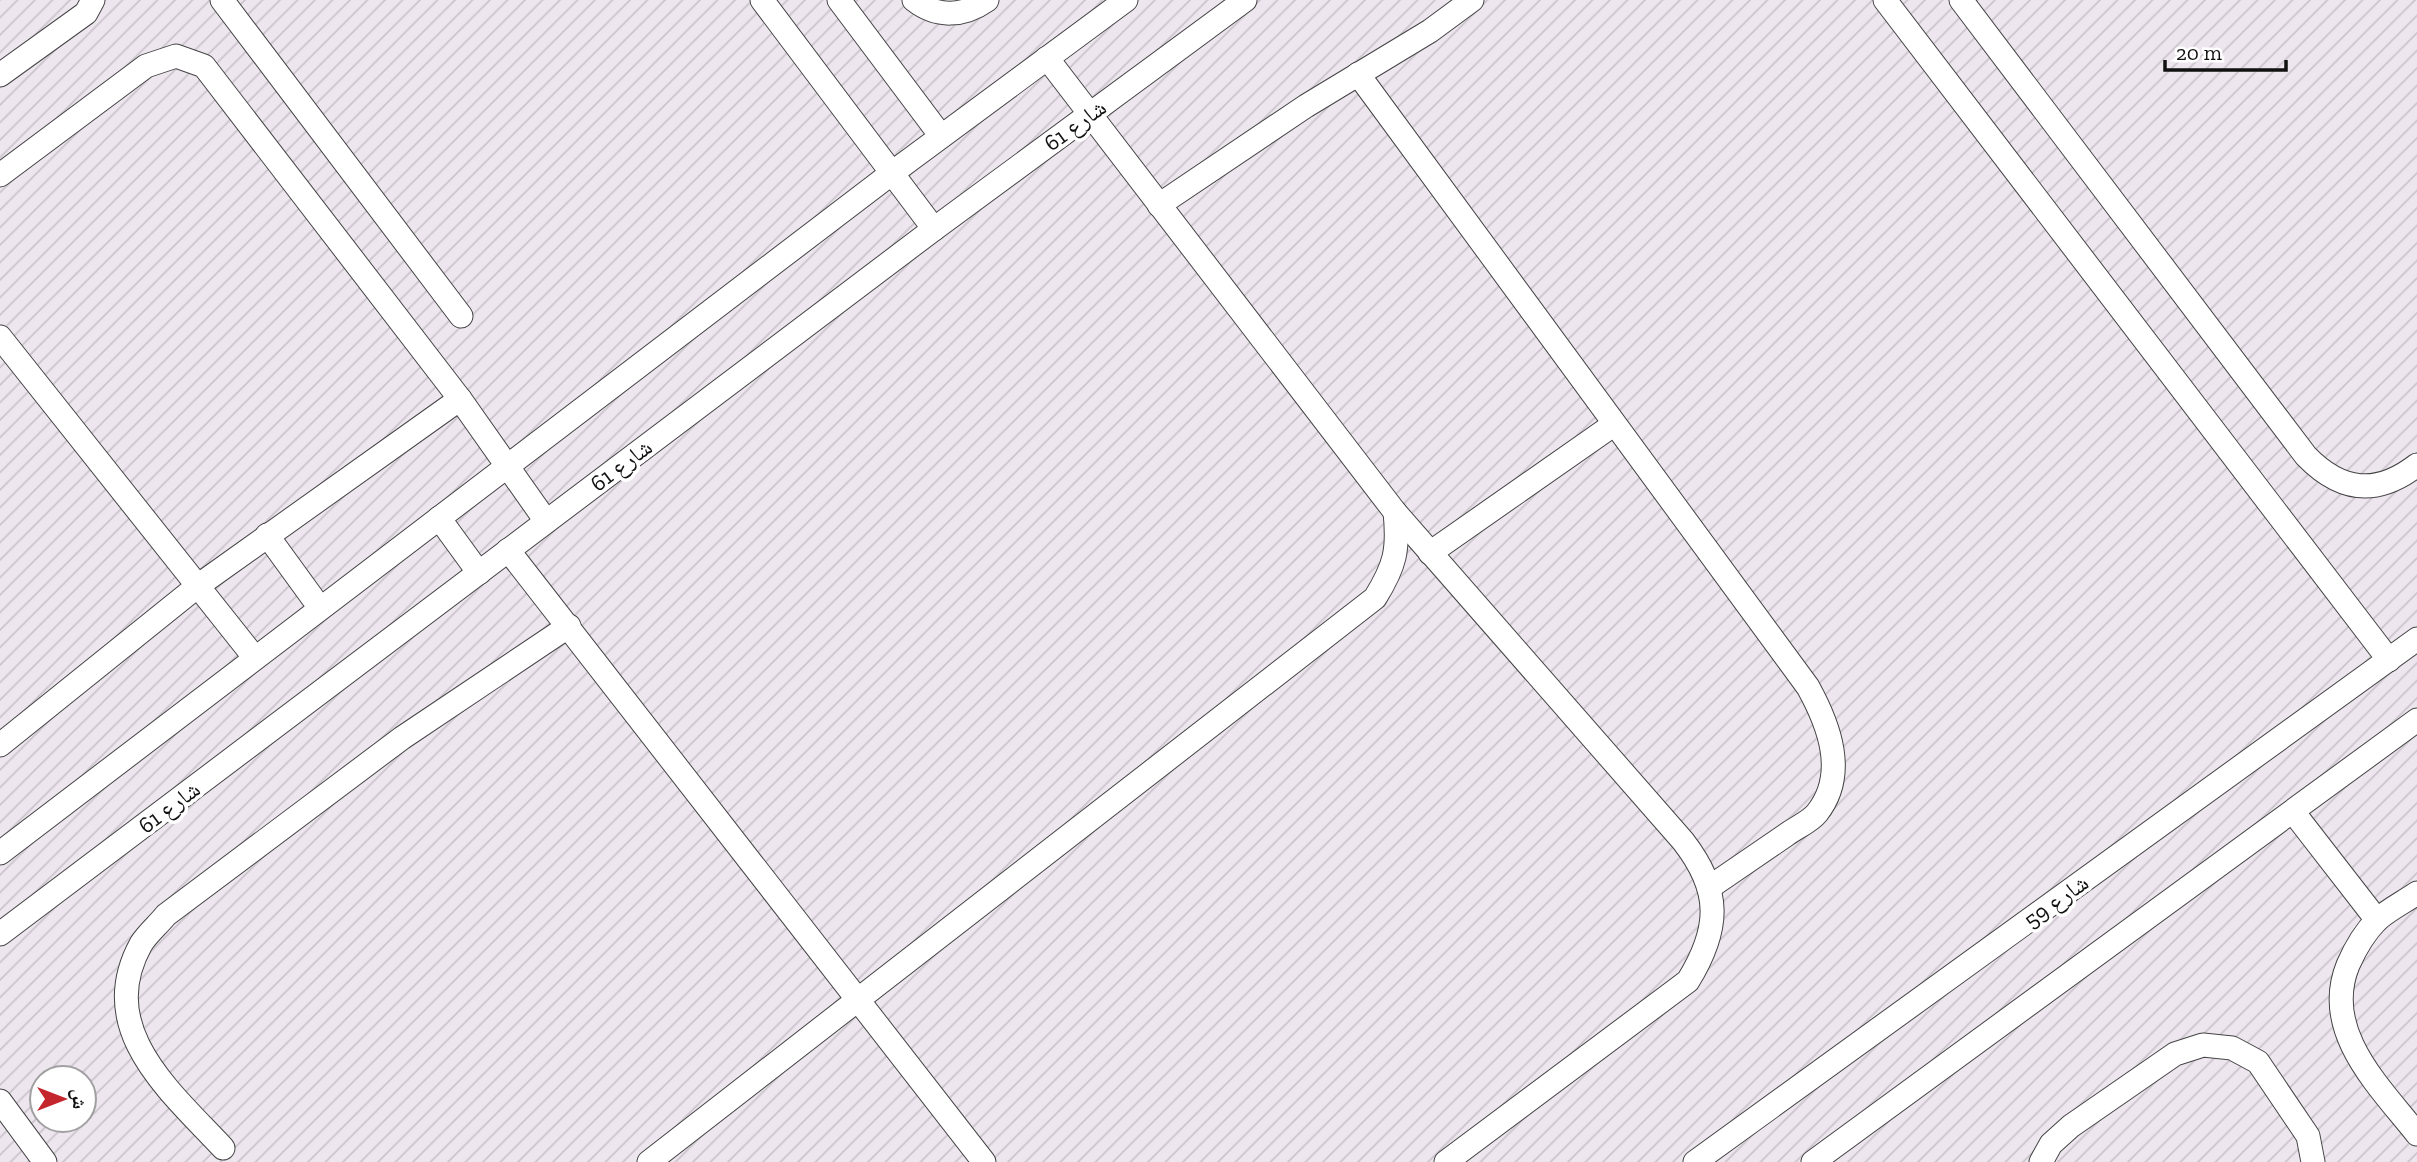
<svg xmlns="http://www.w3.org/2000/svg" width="2417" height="1162" viewBox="0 0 2417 1162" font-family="'Zilla Slab','Noto Naskh Arabic',serif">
	<defs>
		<pattern id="industrial-furrows" width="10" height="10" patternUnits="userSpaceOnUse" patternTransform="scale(1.75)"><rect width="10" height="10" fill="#eee6ef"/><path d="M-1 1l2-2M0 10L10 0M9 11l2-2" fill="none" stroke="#cbc4cc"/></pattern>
	</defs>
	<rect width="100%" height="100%" fill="#fffdf5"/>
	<!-- industrial -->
	<path fill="url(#industrial-furrows)" fill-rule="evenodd" d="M0 0H2417V1162H0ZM42 1078H84V1120H42Z"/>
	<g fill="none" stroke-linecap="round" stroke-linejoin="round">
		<!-- service casing -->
		<g stroke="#444" stroke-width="25">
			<g id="service">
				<path d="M222 0 461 316"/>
				<path d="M762 0 934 229"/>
				<path d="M839 0 941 136"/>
				<path d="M914 0C937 18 963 17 987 0"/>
				<path d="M1885 0 2389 660"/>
				<path d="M1961 0 2306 456C2341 492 2377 496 2417 465"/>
				<path d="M1047 58 1395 512 1683 841C1722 891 1720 929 1688 981L1446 1162"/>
				<path d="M1358 74 1808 687C1829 725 1848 774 1817 813 1810 822 1795 828 1786 835 1761 852 1735 870 1710 887"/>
				<path d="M0 75 86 13 93 0"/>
				<path d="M0 175 146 66 176 56 204 66 460 399 546 521"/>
				<path d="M1159 205 1306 106 1430 31 1472 0"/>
				<path d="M0 337 255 658"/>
				<path d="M439 518 479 573"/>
				<path d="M267 535 320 608"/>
				<path d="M508 550 984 1162"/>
				<path d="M1430 553 1613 425"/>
				<path d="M0 745 199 585 460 399"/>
				<path d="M2294 813 2377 920"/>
				<path d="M0 853 892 173 1126 0"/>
				<path d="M2417 893C2404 902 2388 910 2377 920 2364 933 2355 949 2348 965 2321 1031 2379 1086 2417 1134"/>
				<path d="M0 934 934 229 1245 0"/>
				<path d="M0 1101 45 1162"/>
				<path d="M223 1148C170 1091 94 1029 141 944 147 934 158 925 166 915L402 738 569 626"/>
				<path d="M649 1162 1375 598C1395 566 1399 550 1395 512"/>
				<path d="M1695 1162 2417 639"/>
				<path d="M1813 1162 2417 720"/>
				<path d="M2041 1162 2051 1144 2071 1126 2175 1054 2203 1045 2232 1048 2258 1062 2308 1136 2313 1162"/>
			</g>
		</g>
		<!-- service -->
		<use href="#service" stroke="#fff" stroke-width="23"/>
	</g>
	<g text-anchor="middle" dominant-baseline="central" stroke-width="7" stroke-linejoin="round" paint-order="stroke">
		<!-- street labels -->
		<g font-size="23" fill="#111" stroke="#fff">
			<text transform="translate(1075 125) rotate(-36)">شارع 61</text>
			<text transform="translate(621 465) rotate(-37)">شارع 61</text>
			<text transform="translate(169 807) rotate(-37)">شارع 61</text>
			<text transform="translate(2056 901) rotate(-36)">شارع 59</text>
		</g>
	</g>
	<!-- north arrow -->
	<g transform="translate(63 1099) rotate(90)"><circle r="33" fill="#ffffff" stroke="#a0a0a0" stroke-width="2"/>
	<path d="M0-5L12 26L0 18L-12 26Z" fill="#c4262e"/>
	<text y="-10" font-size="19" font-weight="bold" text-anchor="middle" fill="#111111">ش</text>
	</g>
	<!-- scale -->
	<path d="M2165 60v10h121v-10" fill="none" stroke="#111111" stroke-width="3.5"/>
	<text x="2176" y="60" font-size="21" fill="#111111" stroke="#ffffff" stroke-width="5" paint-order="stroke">20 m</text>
</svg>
